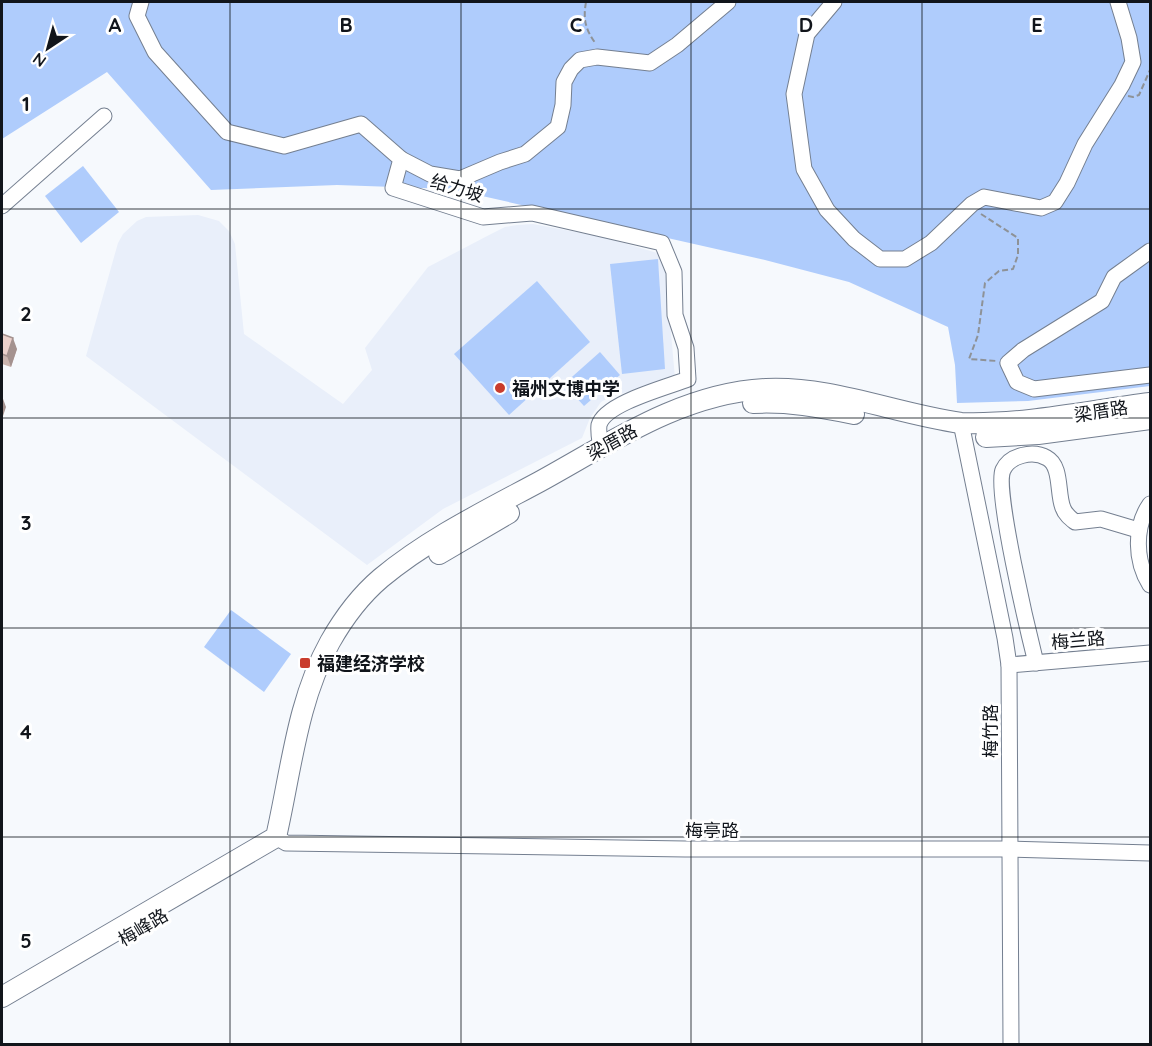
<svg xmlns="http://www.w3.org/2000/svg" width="1152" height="1046" viewBox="0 0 1152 1046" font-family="Quicksand,'Noto Sans SC',sans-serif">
	<rect width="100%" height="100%" fill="#f6f9fd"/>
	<!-- built -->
	<path fill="#e9effa" d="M198 215 219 221 229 231 235 244 244 334 343 404 372 370 365 348 428 267 491 234 505 227 517 225 533 224 603 237 664 255 675 378 610 397 601 402 590 418 582 438 443 509 367 565 86 356 118 243 123 234 137 221 146 217Z"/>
	<!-- green -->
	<g fill="#afccfc">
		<path d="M2 2H1150V386L1028 401 957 403 955 365 948 327 849 282 765 260 451 189 337 185 211 190 107 72 2 139Z"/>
		<path d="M83 166 119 212 81 243 45 196Z"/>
		<path d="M658 259 665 369 622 374 610 264Z"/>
		<path d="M537 281 590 342 509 415 454 354Z"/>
		<path d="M600 352 620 375 584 406 564 384Z"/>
		<path d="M231 610 291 654 264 692 204 647Z"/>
	</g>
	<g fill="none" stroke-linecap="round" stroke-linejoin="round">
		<!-- minor casing -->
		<g stroke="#747f90" stroke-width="17">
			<g id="minor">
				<path d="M141 2 137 16 155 52 227 132 284 146 361 124 401 159 393 188 483 217 532 213 662 243 674 272 675 315 686 348 688 379C668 387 605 403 599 425 598 433 600 441 601 449"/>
				<path d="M834 2 807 34 794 94 804 169 827 210 854 239 880 259H905L931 243 972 204 984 197 1041 208 1055 202 1067 183 1085 144 1122 85 1133 62 1129 38 1118 2"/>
				<path d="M401 159 430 174 460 179 500 162 525 154 558 127 563 105 564 82 571 69 580 60 597 57 650 63 677 45 728 2"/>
				<path d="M2 206 104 116"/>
				<path d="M1150 251 1114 277 1102 301 1023 350 1008 363 1017 382 1034 389 1150 375"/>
				<path d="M961 423 1005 638 1009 665 1011 1044"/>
				<path d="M1150 504C1134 527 1135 561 1150 585"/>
				<path d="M1036 663C1029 635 994 489 1003 470 1010 455 1033 450 1047 458 1062 466 1057 494 1063 508 1065 514 1070 518 1075 522L1101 519 1138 530"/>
				<path d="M1009 665 1150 653"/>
				<path d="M276 837 286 843 685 849H1010L1150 853"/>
			</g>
		</g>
		<!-- major casing -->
		<g stroke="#747f90" stroke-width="22">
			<g id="major">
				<path d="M753 403C787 401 820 407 854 414"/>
				<path d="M986 437 1038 434 1150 419"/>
				<path d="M439 554 509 513"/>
				<path d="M2 997 276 837C291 772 297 701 330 642 343 619 361 595 381 578 428 539 485 511 539 482 610 443 682 393 766 389 832 386 896 414 961 423 1025 425 1087 411 1150 403"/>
			</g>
		</g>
		<!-- path -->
		<g stroke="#8e9297" stroke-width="2" stroke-dasharray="6 3" stroke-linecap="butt">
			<path d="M586 2C583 19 585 29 596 44"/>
			<path d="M1128 96 1133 97 1139 95 1150 70"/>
			<path d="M981 214 1018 238V255L1013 269 999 271 985 283 978 335 969 359 997 361"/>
		</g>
		<!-- minor -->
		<use href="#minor" stroke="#fff" stroke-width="15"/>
		<!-- major -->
		<use href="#major" stroke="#fff" stroke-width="20"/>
	</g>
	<!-- wall -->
	<path fill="#cab4af" d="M2 334 17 349 11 367 2 364Z"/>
	<!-- shaded-wall -->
	<g fill="#a4928f">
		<path d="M13 338 17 349 11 367 7 356Z"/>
		<path d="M2 396 6 407 2 419Z"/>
	</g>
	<!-- building -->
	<path fill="#ebd1cc" stroke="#a4928f" stroke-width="1.5" d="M2 334 13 338 7 356 2 354Z"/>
	<!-- grid -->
	<path fill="none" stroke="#11151b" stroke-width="1.5" stroke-opacity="0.55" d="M230 2V1044M461 2V1044M691 2V1044M922 2V1044M2 209H1150M2 418H1150M2 628H1150M2 837H1150"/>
	<!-- markers -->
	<g fill="#c93c2d" stroke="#fff" stroke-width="2">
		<circle cx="500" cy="388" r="6"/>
		<rect x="299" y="657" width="12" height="12" rx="3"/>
	</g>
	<g text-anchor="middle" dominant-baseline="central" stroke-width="6" stroke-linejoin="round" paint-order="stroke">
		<!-- street labels -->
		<g font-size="18" fill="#11151b" stroke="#fff">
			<text transform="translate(457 188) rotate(17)">给力坡</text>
			<text transform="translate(1101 411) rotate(-9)">梁厝路</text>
			<text transform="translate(612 442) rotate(-29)">梁厝路</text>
			<text transform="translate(1078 640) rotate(-5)">梅兰路</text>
			<text transform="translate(990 731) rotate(-90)">梅竹路</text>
			<text x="712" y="830">梅亭路</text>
			<text transform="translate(143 927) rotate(-31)">梅峰路</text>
		</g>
		<!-- poi labels -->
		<g font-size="18" font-weight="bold" fill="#11151b" stroke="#fff" text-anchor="start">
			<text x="512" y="388">福州文博中学</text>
			<text x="317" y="663">福建经济学校</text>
		</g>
	</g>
	<g font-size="20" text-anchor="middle" font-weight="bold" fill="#11151b" stroke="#fff" stroke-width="6" stroke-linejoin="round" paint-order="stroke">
		<text x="115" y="32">A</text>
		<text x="346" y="32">B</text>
		<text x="576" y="32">C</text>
		<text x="806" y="32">D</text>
		<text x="1037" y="32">E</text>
		<text x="26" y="111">1</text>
		<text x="26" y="321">2</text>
		<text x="26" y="530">3</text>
		<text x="26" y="739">4</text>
		<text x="26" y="948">5</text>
	</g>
	<!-- border -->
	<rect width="1152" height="1046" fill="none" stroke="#11151b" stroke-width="6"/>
	<!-- north arrow -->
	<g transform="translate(48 48) rotate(216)" stroke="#ffffff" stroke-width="4.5" paint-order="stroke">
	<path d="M0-4.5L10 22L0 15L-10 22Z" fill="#11151b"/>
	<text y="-9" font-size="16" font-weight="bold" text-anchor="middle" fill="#11151b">N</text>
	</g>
</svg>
